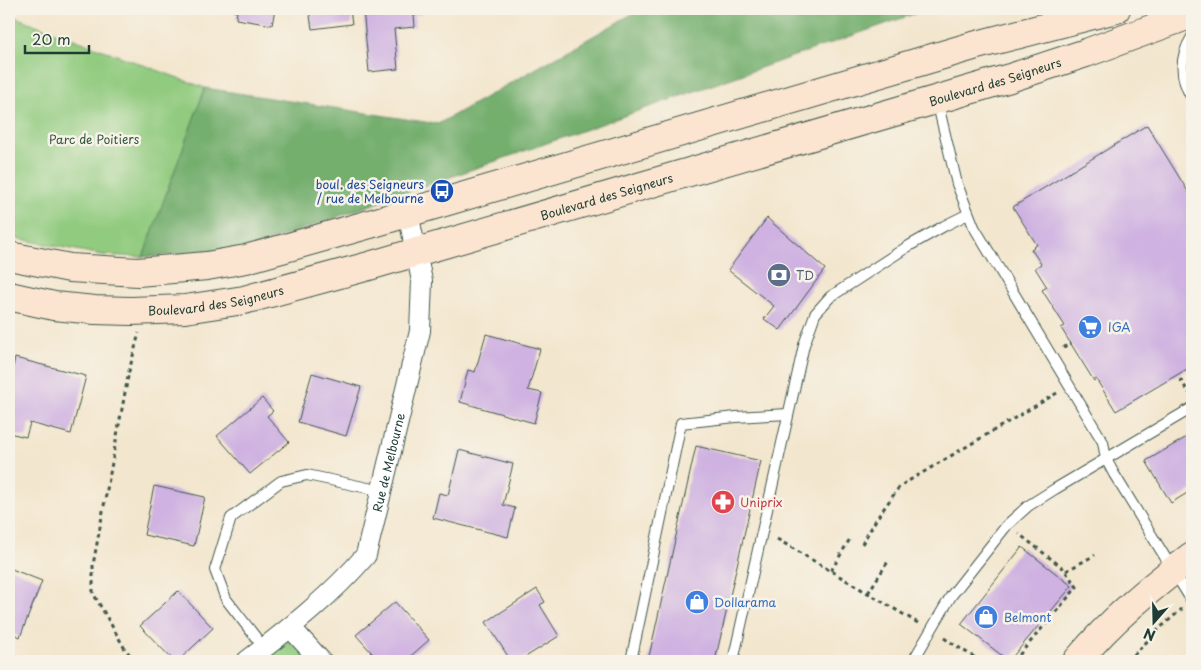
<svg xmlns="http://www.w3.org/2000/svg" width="1201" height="670" viewBox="0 0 1201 670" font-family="'Playpen Sans',sans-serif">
	<rect width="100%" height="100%" fill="#f7f3e8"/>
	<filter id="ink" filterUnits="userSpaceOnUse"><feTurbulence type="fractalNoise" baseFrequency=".02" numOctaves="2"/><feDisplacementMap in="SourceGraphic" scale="10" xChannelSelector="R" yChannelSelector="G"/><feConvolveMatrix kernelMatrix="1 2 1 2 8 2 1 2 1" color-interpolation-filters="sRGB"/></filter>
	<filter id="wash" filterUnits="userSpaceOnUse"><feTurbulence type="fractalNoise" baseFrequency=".0096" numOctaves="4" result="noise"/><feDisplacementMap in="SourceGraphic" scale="20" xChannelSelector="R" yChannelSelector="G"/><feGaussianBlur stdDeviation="1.12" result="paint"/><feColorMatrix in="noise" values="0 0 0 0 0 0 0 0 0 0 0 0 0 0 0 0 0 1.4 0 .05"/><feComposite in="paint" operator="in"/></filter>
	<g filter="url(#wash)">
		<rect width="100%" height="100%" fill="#f3e6ce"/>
		<!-- green -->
		<g fill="#91cb7f" stroke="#58845a">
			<path d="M12 16 205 88 143 257 102 255 9 237V27Z"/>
			<path d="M291 628 321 661H247Z"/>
		</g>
		<!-- forest -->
		<path fill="#74af6e" stroke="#4a7651" d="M641 9H928L243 250 143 257 205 88 438 124Z"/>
		<g id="blocks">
			<!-- building -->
			<g fill="#cfb2e1">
				<path d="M226 9H275L272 25 236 19 237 12Z"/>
				<path d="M309 9H350L352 24 312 29Z"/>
				<path d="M363 9H423V14L414 15 415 27 394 29 398 69 369 72Z"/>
				<path d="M1147 125 1192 198V366L1116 411 1096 379 1094 381 1061 328 1065 326 1042 290 1047 287 1035 268 1041 264 1031 249 1037 245 1013 207Z"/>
				<path d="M767 218 825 269 780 330 764 319 774 306 728 270Z"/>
				<path d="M486 334 540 349 528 390 542 393 534 423 460 402 468 370 475 372Z"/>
				<path d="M15 358 86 376 71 434 30 423 26 437 9 433V384Z"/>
				<path d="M312 373 361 387 346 436 298 422Z"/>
				<path d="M262 398 273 411 267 416 289 442 250 474 217 436Z"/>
				<path d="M1192 434V490L1171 503 1146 461Z"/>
				<path d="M696 446 761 461 715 661H648Z"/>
				<path d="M459 450 513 464 503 505 515 508 508 537 433 518 439 493 448 495Z"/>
				<path d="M154 486 205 497 194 546 144 535Z"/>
				<path d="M1022 547 1072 586 1009 661 961 624Z"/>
				<path d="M9 568 42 581 20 637 9 632Z"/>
				<path d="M537 589 545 602 540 605 559 636 519 661H511L486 622Z"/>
				<path d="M178 591 213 628 178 661H174L140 626Z"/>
				<path d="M395 602 429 640 405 661H379L356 635Z"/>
			</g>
		</g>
	</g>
	<g filter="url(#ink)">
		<use href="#blocks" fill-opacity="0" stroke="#3f564b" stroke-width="1"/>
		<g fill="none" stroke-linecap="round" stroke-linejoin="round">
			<!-- lane casing -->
			<g stroke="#3f564b" stroke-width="12">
				<g id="lane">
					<path d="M1192 37C1179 58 1179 77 1192 98"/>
					<path d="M937 101 957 184 974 227 1103 442 1106 459 1114 474 1192 601"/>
					<path d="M264 648 226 599 215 570 231 518 281 481 307 475 382 491"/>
					<path d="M631 661 681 423 736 417 788 414"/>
					<path d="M733 661 804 345 815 314 830 297 907 247 944 226 968 214"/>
					<path d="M913 661 951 596 1007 525 1028 506 1055 489 1192 408"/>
				</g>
			</g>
			<!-- street casing -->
			<g stroke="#3f564b" stroke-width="22">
				<g id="street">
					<path d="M291 628 321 661"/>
					<path id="s1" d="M247 661C289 629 332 595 366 555L420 331 422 281 408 213"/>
				</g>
			</g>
			<!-- secondary casing -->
			<g stroke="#3f564b" stroke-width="30">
				<g id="secondary">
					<path d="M9 256 70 268 138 272 207 266 246 259 370 224 973 46 1116 9"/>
					<path id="s2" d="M9 296 54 306 95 310 131 311 185 309 244 300 369 266 1010 78 1086 53 1192 14"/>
					<path d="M1077 661C1111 620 1150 588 1192 556"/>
				</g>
			</g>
			<!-- path -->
			<g stroke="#3f564b" stroke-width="3" stroke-dasharray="4 4" stroke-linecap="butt">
				<path d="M1063 348 1071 343"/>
				<path d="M1180 379 1189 393"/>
				<path d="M777 539 918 623"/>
				<path d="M862 544 877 518 900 486 1057 393"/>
				<path d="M831 571 851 537"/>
				<path d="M1066 571 1095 555"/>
				<path d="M868 593 889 560"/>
				<path d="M944 638 980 661"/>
				<path d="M135 661 125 649 93 593V565L129 371 139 333"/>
				<path d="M1014 661 1077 587 1063 568 1019 534"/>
				<path d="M1128 661 1160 628 1182 609"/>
			</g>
			<!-- lane -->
			<use href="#lane" stroke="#fff" stroke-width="10"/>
			<!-- street -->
			<use href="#street" stroke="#fff" stroke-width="20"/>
			<!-- secondary -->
			<use href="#secondary" stroke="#fce5d0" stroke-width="28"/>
		</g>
	</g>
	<!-- icons -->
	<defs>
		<g id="bus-disc" transform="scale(1.25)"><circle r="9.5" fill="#1a4fb4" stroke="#f7f3e8"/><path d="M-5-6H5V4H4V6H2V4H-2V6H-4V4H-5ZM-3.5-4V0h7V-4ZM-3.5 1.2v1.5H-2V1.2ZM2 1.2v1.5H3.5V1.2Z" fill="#fff"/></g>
		<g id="bank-disc" transform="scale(1.25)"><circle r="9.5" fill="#5c6f8a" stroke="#f7f3e8"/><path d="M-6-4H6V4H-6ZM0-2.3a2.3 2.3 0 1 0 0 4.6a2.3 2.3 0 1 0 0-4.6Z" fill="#fff"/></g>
		<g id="supermarket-disc" transform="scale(1.25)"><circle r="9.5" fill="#3f7fe0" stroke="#f7f3e8"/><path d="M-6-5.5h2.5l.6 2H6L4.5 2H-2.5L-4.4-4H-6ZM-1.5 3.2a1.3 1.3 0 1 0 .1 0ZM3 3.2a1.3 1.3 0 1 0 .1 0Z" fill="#fff"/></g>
		<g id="pharmacy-disc" transform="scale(1.25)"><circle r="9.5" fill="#e0444e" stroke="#f7f3e8"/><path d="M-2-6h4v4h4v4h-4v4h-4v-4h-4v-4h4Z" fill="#fff"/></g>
		<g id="shop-disc" transform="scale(1.25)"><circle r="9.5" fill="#3f7fe0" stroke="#f7f3e8"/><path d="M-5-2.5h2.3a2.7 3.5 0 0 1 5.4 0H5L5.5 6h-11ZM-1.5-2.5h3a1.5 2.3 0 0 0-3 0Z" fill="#fff"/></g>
	</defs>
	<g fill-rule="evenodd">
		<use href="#bus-disc" x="442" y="191"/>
		<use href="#bank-disc" x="779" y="275"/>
		<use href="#supermarket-disc" x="1090" y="327"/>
		<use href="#pharmacy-disc" x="723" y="502"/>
		<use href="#shop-disc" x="697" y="602"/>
		<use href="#shop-disc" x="986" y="617"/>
	</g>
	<g text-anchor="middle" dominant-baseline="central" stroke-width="5" stroke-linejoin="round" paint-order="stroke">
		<!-- street labels -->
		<g font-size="12" fill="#1f3d34" stroke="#f7f3e8">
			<text stroke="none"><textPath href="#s2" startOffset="1019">Boulevard des Seigneurs</textPath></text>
			<text stroke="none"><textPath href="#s2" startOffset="614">Boulevard des Seigneurs</textPath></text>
			<text stroke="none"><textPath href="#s2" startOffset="209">Boulevard des Seigneurs</textPath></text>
			<text stroke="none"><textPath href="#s1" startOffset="255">Rue de Melbourne</textPath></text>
		</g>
		<!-- park labels -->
		<g font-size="12" fill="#365943" stroke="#f7f3e8">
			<text x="94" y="139">Parc de Poitiers</text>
		</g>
		<!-- transit labels -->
		<g font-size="12" fill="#164399" stroke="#f7f3e8" text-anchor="end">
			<text x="424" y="184">boul. des Seigneurs<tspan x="424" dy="14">/ rue de Melbourne</tspan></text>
		</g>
		<!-- service labels -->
		<g font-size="12" fill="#4e5e75" stroke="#f7f3e8" text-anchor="start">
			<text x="796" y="275">TD</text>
		</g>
		<!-- shop labels -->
		<g font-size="12" fill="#366cbe" stroke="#f7f3e8" text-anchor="start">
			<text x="1108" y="327">IGA</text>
			<text x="714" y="602">Dollarama</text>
			<text x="1004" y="617">Belmont</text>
		</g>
		<!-- health labels -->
		<g font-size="12" fill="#be3a42" stroke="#f7f3e8" text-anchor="start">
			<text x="740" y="502">Uniprix</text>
		</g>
	</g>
	<!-- margin -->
	<rect width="1201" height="670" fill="none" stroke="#f7f3e8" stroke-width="30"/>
	<!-- north arrow -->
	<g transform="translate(1154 622) rotate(200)" stroke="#f7f3e8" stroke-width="4" paint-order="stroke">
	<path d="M0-4L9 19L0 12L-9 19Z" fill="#1f3d34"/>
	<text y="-8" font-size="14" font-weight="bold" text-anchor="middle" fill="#1f3d34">N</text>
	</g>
	<!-- scale -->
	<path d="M25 45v8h64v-8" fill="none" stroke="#1f3d34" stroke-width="2.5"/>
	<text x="32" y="45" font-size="15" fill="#1f3d34" stroke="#f7f3e8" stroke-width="4" paint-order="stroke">20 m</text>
</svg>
